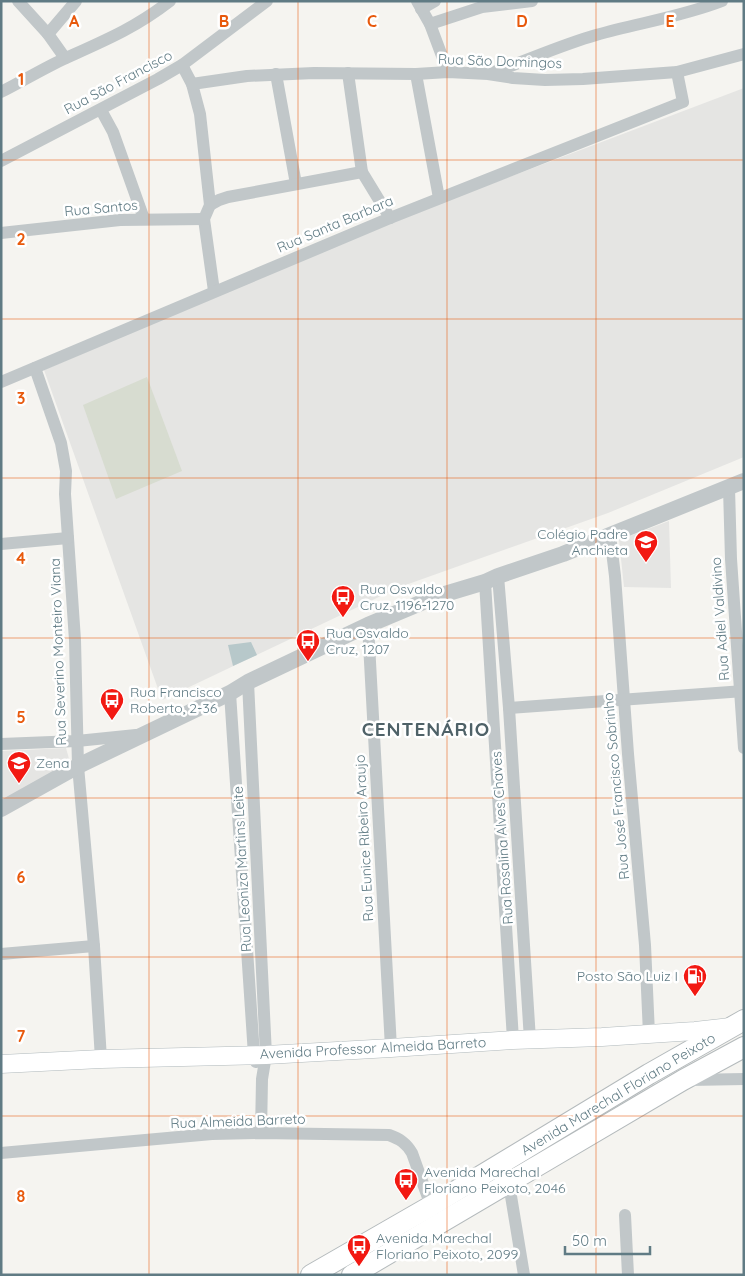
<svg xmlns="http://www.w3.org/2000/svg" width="745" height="1276" viewBox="0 0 745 1276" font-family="Quicksand,sans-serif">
	<rect width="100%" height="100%" fill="#f5f4f0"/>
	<!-- built -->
	<g fill="#e5e5e3">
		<path d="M744 88V457L608 513 400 587 162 700 44 370 364 232Z"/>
		<path d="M669 521 671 588 624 587 619 540Z"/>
		<path d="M66 748 71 766 1 801V751Z"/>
	</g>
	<!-- green -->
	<path fill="#d7dcd0" d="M147 377 182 471 116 499 83 405Z"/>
	<!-- water -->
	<path fill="#b7c8ca" d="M251 642 257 655 233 666 228 645Z"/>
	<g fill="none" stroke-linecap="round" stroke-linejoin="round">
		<!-- secondary casing -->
		<g stroke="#b0b9bc" stroke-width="19">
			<path id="secondary" d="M1 1064 101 1059 266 1055 391 1048 513 1040 602 1037 695 1031 731 1027"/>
		</g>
		<!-- primary casing -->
		<g stroke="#b4babc" stroke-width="22">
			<g id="primary">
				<path d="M311 1275 431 1206 649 1074 744 1020"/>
				<path d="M352 1275 683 1080 744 1047"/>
			</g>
		</g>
		<!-- minor -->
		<g stroke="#c1c7c9" stroke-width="12">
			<path d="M18 1 48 34 65 58"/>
			<path d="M417 1 430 24 448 72"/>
			<path d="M421 9 435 1"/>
			<path d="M430 24 482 7 532 1"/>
			<path d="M48 34 76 1"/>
			<path d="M182 65 192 84 200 114 210 205 204 219 214 291"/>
			<path d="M348 73 362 172 390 218"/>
			<path d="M491 73C526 61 561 45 596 35 638 23 681 17 722 1"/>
			<path d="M276 74 296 184"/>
			<path d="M416 74 439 198"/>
			<path d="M192 84 247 76 314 73 416 74 448 72 488 74 513 78 545 80 583 79 677 72 744 54"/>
			<path d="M1 92C23 81 44 68 66 58 106 40 135 28 170 1"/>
			<path d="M101 110 113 132 144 219"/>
			<path d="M1 161 158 79 182 65 267 1"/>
			<path d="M210 205 219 200 228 197 362 172"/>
			<path d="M1 233 120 220 204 219"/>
			<path d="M35 368 61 443 66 471 65 494 75 640 78 766 94 946 101 1059"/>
			<path d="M1 382 390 218 683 102 677 72"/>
			<path d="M729 488 731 559 744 748"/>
			<path d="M610 535 615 576 628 754 645 945 649 1034"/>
			<path d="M1 544 68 538"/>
			<path d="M498 576 509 708 530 1040"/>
			<path d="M485 582 513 1040"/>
			<path d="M368 625 391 1048"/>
			<path d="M248 682 266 1055 262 1079 261 1133"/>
			<path d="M230 693 254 1055 256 1062"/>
			<path d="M509 708 744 691"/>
			<path d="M1 744 77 741 136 735"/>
			<path d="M1 954 94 946"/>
			<path d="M689 1080 744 1079"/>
			<path d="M1 1153 212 1134 261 1133 389 1135C400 1139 406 1143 412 1153L431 1206"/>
			<path d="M509 1184 524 1275"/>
			<path d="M625 1215 628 1275"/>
		</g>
		<!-- tertiary -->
		<path stroke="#c1c7c9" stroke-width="16" d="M1 809 78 766 230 693 248 682 368 625 435 597 485 582 498 576 563 554 744 481"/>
		<!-- secondary -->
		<use href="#secondary" stroke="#fff" stroke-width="18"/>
		<!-- primary -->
		<use href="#primary" stroke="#fff" stroke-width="20"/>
	</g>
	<!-- grid -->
	<path fill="none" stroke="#e8590c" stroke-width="1" stroke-opacity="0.55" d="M149 1V1275M298 1V1275M447 1V1275M596 1V1275M1 160H744M1 319H744M1 478H744M1 638H744M1 798H744M1 957H744M1 1116H744"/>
	<!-- icons -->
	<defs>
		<g id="school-pin" transform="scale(1.25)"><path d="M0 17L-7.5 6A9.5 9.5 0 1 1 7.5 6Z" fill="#f21912" stroke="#fff"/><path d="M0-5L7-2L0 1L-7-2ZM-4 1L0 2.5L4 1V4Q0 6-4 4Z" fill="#fff"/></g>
		<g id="bus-pin" transform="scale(1.25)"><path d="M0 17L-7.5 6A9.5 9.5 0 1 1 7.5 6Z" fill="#f21912" stroke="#fff"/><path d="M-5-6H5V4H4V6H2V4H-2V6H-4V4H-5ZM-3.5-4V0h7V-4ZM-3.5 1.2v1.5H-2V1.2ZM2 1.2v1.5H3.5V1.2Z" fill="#fff"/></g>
		<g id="fuel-pin" transform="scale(1.25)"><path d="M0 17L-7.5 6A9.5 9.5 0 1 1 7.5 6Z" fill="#f21912" stroke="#fff"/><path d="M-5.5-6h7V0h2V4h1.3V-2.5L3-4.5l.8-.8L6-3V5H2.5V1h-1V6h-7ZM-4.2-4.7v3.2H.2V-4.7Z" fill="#fff"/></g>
	</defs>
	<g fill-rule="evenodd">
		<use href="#school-pin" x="646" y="542"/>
		<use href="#bus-pin" x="343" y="597"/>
		<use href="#bus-pin" x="308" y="641"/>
		<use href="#bus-pin" x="112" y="700"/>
		<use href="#school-pin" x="19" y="763"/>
		<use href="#fuel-pin" x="695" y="976"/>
		<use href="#bus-pin" x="406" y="1180"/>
		<use href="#bus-pin" x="359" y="1246"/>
	</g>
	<g text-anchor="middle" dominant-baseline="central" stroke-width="5" stroke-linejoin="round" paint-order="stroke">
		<!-- street labels -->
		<g font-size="14" fill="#607b84" stroke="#fff">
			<text transform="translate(500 61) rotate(2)">Rua São Domingos</text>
			<text transform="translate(118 82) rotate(-28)">Rua São Francisco</text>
			<text transform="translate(101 208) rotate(-5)">Rua Santos</text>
			<text transform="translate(335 224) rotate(-23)">Rua Santa Barbara</text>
			<text transform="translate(720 619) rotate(-94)">Rua Adiel Valdivino</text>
			<text transform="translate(58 652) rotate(-92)">Rua Severino Monteiro Viana</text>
			<text transform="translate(616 786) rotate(-95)">Rua José Francisco Sobrinho</text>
			<text transform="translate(364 838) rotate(-93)">Rua Eunice Ribeiro Araujo</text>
			<text transform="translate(502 838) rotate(-94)">Rua Rosalina Alves Chaves</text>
			<text transform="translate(242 869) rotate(-93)">Rua Leoniza Martins Leite</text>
			<text transform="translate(373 1048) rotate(-3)">Avenida Professor Almeida Barreto</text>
			<text transform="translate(618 1094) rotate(-31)">Avenida Marechal Floriano Peixoto</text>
			<text transform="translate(238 1121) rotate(-2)">Rua Almeida Barreto</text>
		</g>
		<!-- poi labels -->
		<g font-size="14" fill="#607b84" stroke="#fff" text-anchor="start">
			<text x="628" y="534" text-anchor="end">Colégio Padre<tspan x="628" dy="16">Anchieta</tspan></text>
			<text x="360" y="589">Rua Osvaldo<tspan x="360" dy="16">Cruz, 1196-1270</tspan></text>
			<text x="326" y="633">Rua Osvaldo<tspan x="326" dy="16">Cruz, 1207</tspan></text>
			<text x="130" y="692">Rua Francisco<tspan x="130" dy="16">Roberto, 2-36</tspan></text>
			<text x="36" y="763">Zena</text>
			<text x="678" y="976" text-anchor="end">Posto São Luiz I</text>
			<text x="424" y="1172">Avenida Marechal<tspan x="424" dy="16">Floriano Peixoto, 2046</tspan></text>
			<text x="376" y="1238">Avenida Marechal<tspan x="376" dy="16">Floriano Peixoto, 2099</tspan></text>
		</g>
		<!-- district labels -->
		<g font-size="19" font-weight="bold" letter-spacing="1" fill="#4f6268" stroke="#fff">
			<text x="426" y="729">CENTENÁRIO</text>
		</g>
	</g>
	<g font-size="16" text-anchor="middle" font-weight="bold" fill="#e8590c" stroke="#fff" stroke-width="5" stroke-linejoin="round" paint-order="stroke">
		<text x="74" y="27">A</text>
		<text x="224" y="27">B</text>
		<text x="372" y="27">C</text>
		<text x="522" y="27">D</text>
		<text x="670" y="27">E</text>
		<text x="21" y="85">1</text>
		<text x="21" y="245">2</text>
		<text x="21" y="404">3</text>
		<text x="21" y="564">4</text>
		<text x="21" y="723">5</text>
		<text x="21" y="883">6</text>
		<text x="21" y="1042">7</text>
		<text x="21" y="1202">8</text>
	</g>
	<!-- border -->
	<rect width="745" height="1276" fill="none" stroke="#607b84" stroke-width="5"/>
	<!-- scale -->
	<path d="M565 1246v8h85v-8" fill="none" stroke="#607b84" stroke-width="2.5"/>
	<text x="572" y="1246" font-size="15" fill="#607b84" stroke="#ffffff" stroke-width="4" paint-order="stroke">50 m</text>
</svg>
